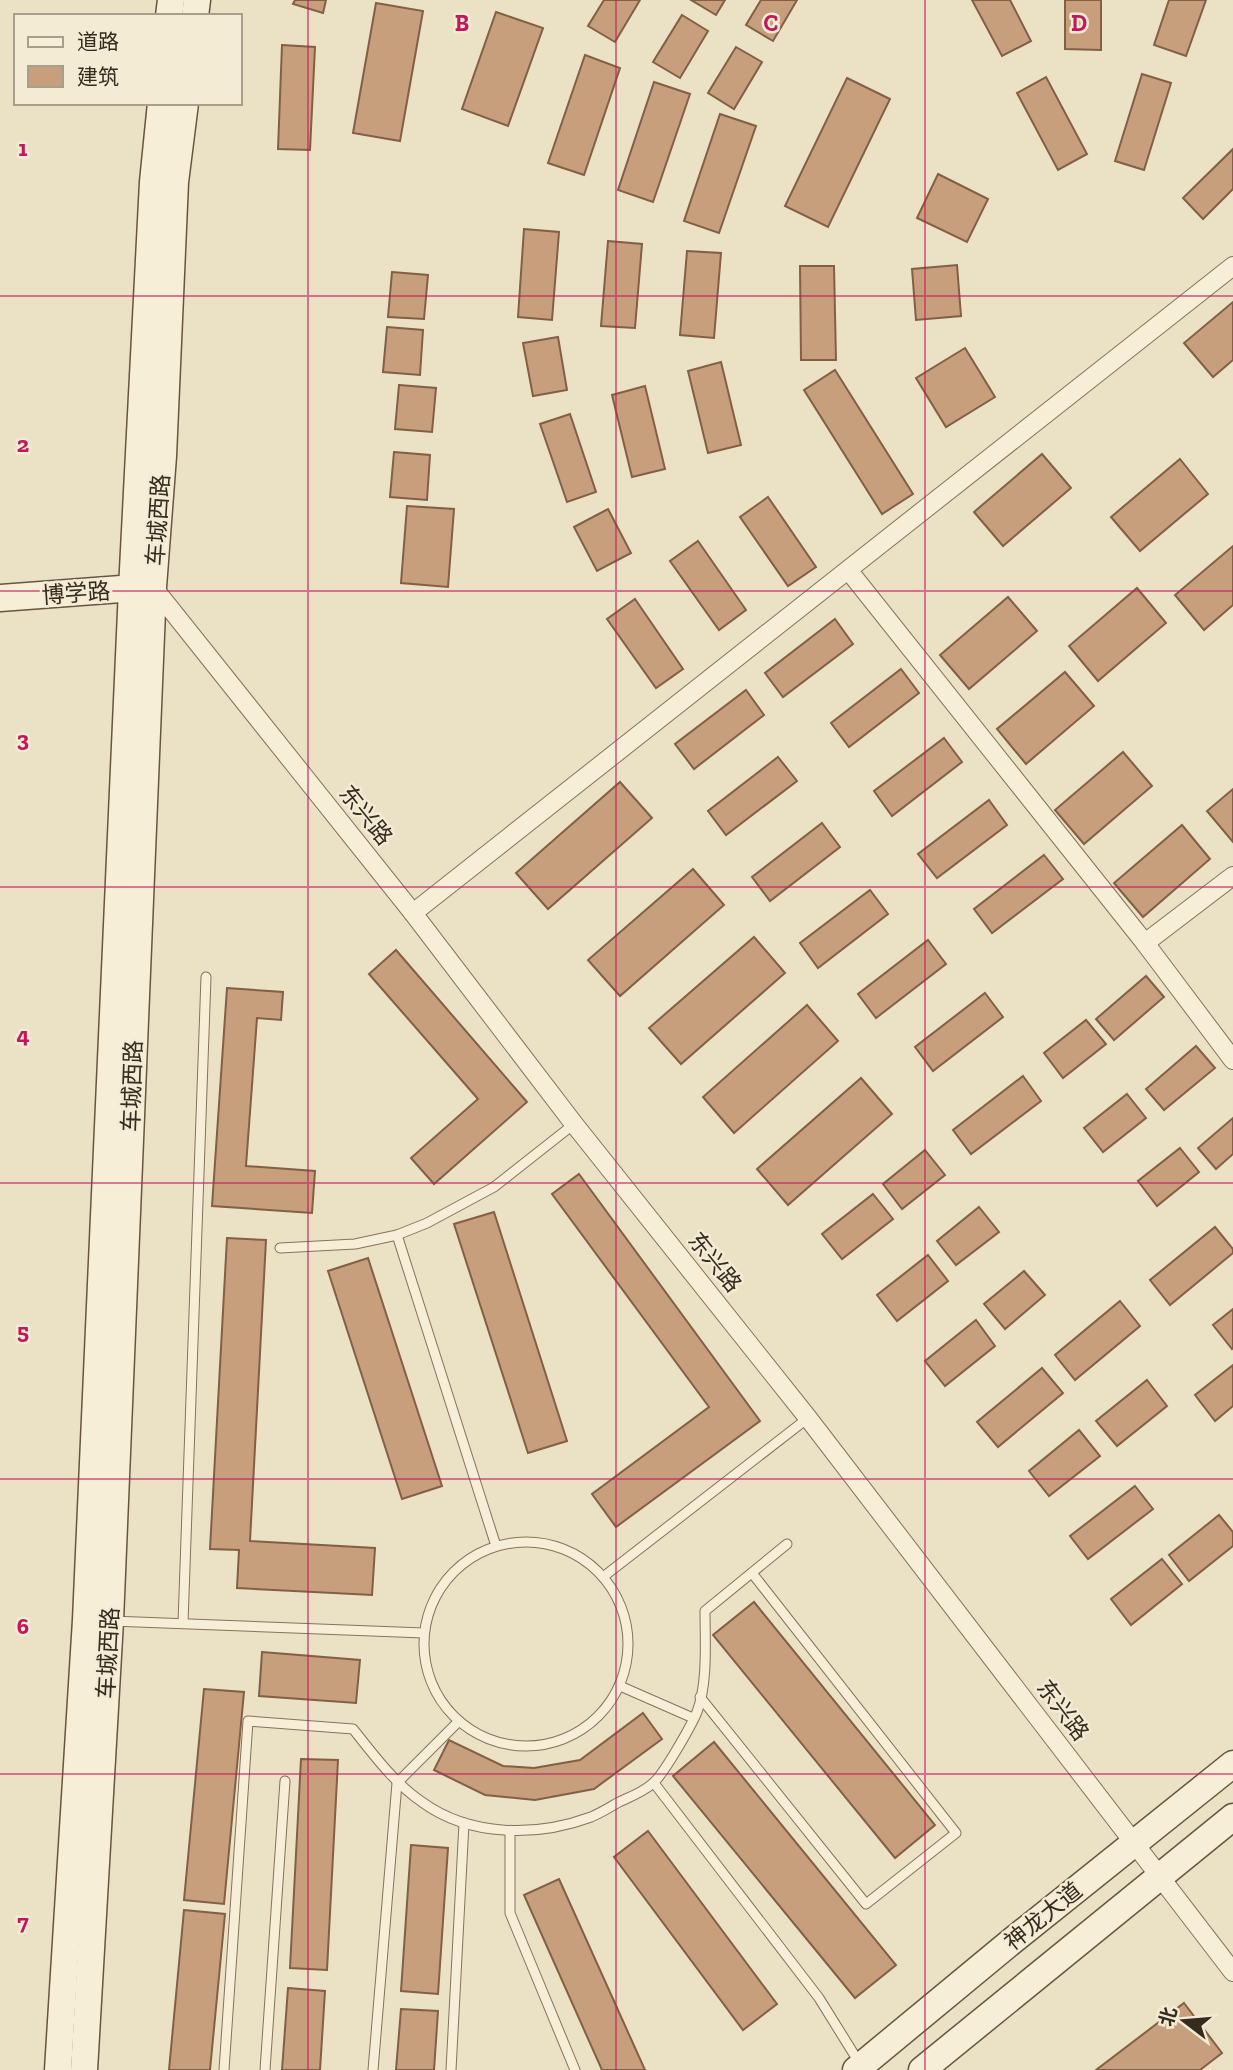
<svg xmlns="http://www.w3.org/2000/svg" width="1233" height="2070" viewBox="0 0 1233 2070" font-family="'Zilla Slab','Noto Sans SC',serif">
	<rect width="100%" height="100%" fill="#ebe1c5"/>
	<!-- building -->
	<g fill="#c79f7d" stroke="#835f44" stroke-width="2">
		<path d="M295 0H326L323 13 293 4Z"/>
		<path d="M604 0H640L615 42 588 26Z"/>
		<path d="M691 0H725L716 15Z"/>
		<path d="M761 0H797L773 41 746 25Z"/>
		<path d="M972 0H1010L1031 41 1002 56Z"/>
		<path d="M1065 0H1101V50L1065 49Z"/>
		<path d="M1169 0H1206L1186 56 1154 45Z"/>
		<path d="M376 3 423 11 400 141 353 133Z"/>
		<path d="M496 12 543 28 508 126 462 109Z"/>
		<path d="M682 15 708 31 680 78 653 62Z"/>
		<path d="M282 45 315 47 310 150 278 149Z"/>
		<path d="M736 47 762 62 734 109 708 93Z"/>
		<path d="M585 55 620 68 584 175 548 163Z"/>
		<path d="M1142 74 1171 83 1144 170 1115 161Z"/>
		<path d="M1046 77 1087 154 1058 170 1017 93Z"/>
		<path d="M847 78 890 99 828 227 785 206Z"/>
		<path d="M654 82 690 94 653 202 618 190Z"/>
		<path d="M720 114 756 126 719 233 684 221Z"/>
		<path d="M1233 149V189L1203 219 1183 198Z"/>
		<path d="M938 174 988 199 967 242 917 218Z"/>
		<path d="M524 229 559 232 552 320 518 317Z"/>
		<path d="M608 241 642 244 635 328 601 326Z"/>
		<path d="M687 251 721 253 714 338 680 335Z"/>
		<path d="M957 265 961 316 916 320 912 269Z"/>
		<path d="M800 266H834L836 360H801Z"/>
		<path d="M392 272 428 275 424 319 388 317Z"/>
		<path d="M1233 302V360L1213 377 1184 343Z"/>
		<path d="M387 327 423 330 420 375 383 372Z"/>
		<path d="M558 337 567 390 533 396 523 343Z"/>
		<path d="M965 348 995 397 946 427 916 378Z"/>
		<path d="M721 362 741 445 708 453 688 371Z"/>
		<path d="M835 370 913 494 882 514 804 390Z"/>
		<path d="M399 385 436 388 432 432 395 429Z"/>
		<path d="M645 386 665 469 632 477 612 395Z"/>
		<path d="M570 414 596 492 567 502 540 424Z"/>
		<path d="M394 452 430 455 427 500 390 497Z"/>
		<path d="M1042 454 1071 488 1003 546 974 512Z"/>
		<path d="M1180 459 1208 494 1140 551 1111 517Z"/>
		<path d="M768 497 816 567 788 586 740 517Z"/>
		<path d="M407 506 454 509 448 587 401 583Z"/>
		<path d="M608 509 631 553 597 571 574 527Z"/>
		<path d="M698 541 746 610 719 630 670 561Z"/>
		<path d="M1233 546V605L1204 630 1175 595Z"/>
		<path d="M1137 588 1166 623 1098 681 1069 646Z"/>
		<path d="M1008 597 1037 631 969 689 940 655Z"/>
		<path d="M635 599 683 669 656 688 607 619Z"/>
		<path d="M835 619 853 644 783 697 765 673Z"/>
		<path d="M901 669 919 693 849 747 831 723Z"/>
		<path d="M1065 672 1094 706 1026 764 997 729Z"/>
		<path d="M746 690 764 715 694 769 675 744Z"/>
		<path d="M944 738 962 762 892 816 874 791Z"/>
		<path d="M1123 752 1152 786 1084 844 1055 810Z"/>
		<path d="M778 757 797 781 726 835 708 811Z"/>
		<path d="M620 782 652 818 548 909 516 873Z"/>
		<path d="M1233 789V842L1207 811Z"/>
		<path d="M989 800 1007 825 937 878 918 854Z"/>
		<path d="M822 823 840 847 770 901 752 877Z"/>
		<path d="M1182 825 1210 859 1143 917 1114 883Z"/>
		<path d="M1044 855 1063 879 992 933 974 909Z"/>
		<path d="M693 869 724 905 620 996 588 960Z"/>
		<path d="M870 890 888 914 818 968 800 943Z"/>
		<path d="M754 937 785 973 681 1064 649 1028Z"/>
		<path d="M928 940 946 964 876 1018 858 994Z"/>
		<path d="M396 950 527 1102 434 1184 411 1158 478 1099 369 974Z"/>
		<path d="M1146 976 1164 997 1114 1040 1096 1019Z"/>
		<path d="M227 988 283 992 281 1020 257 1018 246 1166 315 1171 312 1213 212 1206Z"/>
		<path d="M985 993 1003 1017 933 1071 915 1047Z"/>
		<path d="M807 1005 838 1041 734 1133 703 1097Z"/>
		<path d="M1086 1020 1106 1044 1063 1078 1044 1053Z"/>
		<path d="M1196 1046 1215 1068 1164 1110 1146 1089Z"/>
		<path d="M1023 1076 1041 1101 971 1154 953 1130Z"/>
		<path d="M861 1078 892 1114 788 1205 757 1169Z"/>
		<path d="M1127 1094 1146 1118 1103 1152 1084 1128Z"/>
		<path d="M1233 1118V1154L1216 1169 1198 1148Z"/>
		<path d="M1180 1148 1199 1172 1157 1206 1138 1181Z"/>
		<path d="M925 1150 945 1175 902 1209 883 1184Z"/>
		<path d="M579 1174 760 1421 616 1527 592 1494 709 1407 552 1194Z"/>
		<path d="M873 1194 893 1219 842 1259 822 1234Z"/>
		<path d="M979 1207 999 1232 956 1265 937 1241Z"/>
		<path d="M494 1212 567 1441 528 1453 454 1224Z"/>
		<path d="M1215 1227 1233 1249V1253L1170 1305 1150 1280Z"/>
		<path d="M227 1238 266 1240 250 1541 375 1548 372 1595 237 1588 239 1550 210 1549Z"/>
		<path d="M928 1255 948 1281 897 1321 877 1295Z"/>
		<path d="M368 1258 442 1486 402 1499 328 1271Z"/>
		<path d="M1024 1271 1045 1295 1005 1329 984 1304Z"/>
		<path d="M1120 1301 1140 1326 1075 1380 1055 1355Z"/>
		<path d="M1233 1309V1348L1232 1349 1213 1325Z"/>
		<path d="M976 1320 995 1346 945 1386 925 1361Z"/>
		<path d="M1233 1365V1406L1215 1421 1195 1395Z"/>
		<path d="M1042 1368 1063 1393 998 1447 977 1422Z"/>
		<path d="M1147 1380 1167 1406 1117 1446 1096 1421Z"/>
		<path d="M1079 1430 1100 1456 1049 1496 1029 1471Z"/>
		<path d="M1135 1486 1153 1509 1088 1559 1070 1536Z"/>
		<path d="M1219 1515 1233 1532V1546L1189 1581 1169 1555Z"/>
		<path d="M1162 1559 1182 1584 1131 1625 1111 1599Z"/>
		<path d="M754 1602 935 1825 895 1858 713 1635Z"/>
		<path d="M262 1652 360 1660 356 1703 259 1696Z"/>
		<path d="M204 1689 244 1692 224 1904 184 1900Z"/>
		<path d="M643 1713 662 1739 594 1789 535 1800 485 1795 434 1770 449 1740 503 1766 534 1768 580 1760Z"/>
		<path d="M714 1742 896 1965 855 1998 673 1776Z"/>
		<path d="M301 1759 338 1760 327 1970 290 1968Z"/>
		<path d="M648 1831 777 2004 743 2030 614 1857Z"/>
		<path d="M411 1845 448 1848 438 1994 401 1991Z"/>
		<path d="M559 1879 645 2070H602L524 1895Z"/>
		<path d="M184 1910 225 1914 210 2070H169Z"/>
		<path d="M288 1988 325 1991 320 2070H282Z"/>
		<path d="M1184 2003 1222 2053 1200 2070H1096Z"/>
		<path d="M401 2009 438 2011 434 2070H396Z"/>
	</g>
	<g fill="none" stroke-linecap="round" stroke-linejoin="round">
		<!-- lane casing -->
		<g stroke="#85735c" stroke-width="11">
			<g id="lane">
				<path d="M397 1235 496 1546"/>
				<path d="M280 1248 355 1244 397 1235 427 1223 494 1187 574 1124"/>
				<circle cx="526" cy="1644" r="102"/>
				<path d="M603 1577 808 1418"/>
				<path d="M111 1621 424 1633"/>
				<path d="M183 1623 206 977"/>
				<path d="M620 1686 693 1718"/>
				<path d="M700 1697 866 1904 956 1833 752 1573"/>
				<path d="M654 1783 819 1998 860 2064"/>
				<path d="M510 1831V1913L575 2070"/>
				<path d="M224 2070 248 1721 353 1729C374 1755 394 1783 422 1802 470 1837 537 1837 591 1817 601 1813 610 1807 619 1802 630 1797 643 1792 652 1784 663 1776 691 1726 697 1712 708 1683 705 1641 705 1611L787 1544"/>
				<path d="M265 2070 285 1781"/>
				<path d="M373 2070 397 1783 458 1722"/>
				<path d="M451 2070 464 1823"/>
			</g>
		</g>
		<!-- street casing -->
		<g stroke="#85735c" stroke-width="20">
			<g id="street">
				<path d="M849 571 1145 943 1233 1060"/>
				<path d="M153 587 413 913 574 1124 808 1418 1233 1972"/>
				<path d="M413 913 1233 266"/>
				<path d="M1145 943 1233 876"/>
			</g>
		</g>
		<!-- secondary casing -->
		<g stroke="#67553f" stroke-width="29">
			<g id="secondary">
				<path d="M169 16 171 0"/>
				<path d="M195 16 197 0"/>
				<path d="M0 598 148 587"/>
				<path d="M58 2070 86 1620 132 589 153 182 161 103"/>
				<path d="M84 2070 110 1621 153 587 163 456 175 182 185 103"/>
				<path d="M856 2070 1012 1941 1233 1764"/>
				<path d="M922 2070 1233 1817"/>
			</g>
		</g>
		<!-- lane -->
		<use href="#lane" stroke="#f7eed8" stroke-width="9"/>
		<!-- street -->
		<use href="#street" stroke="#f7eed8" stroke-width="18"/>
		<!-- secondary -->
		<use href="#secondary" stroke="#f7eed8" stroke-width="26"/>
	</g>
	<!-- grid -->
	<path fill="none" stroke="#c2185b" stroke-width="2" stroke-opacity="0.55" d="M308 0V2070M616 0V2070M925 0V2070M0 296H1233M0 591H1233M0 887H1233M0 1183H1233M0 1479H1233M0 1774H1233"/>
	<g text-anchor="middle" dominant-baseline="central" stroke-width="5" stroke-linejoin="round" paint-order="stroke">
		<!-- street labels -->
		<g font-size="23" fill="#362b1f" stroke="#f3ebd4">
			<text transform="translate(158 520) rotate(-86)">车城西路</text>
			<text transform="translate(76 593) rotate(-4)">博学路</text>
			<text transform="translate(366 815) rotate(51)">东兴路</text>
			<text transform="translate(132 1086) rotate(-88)">车城西路</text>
			<text transform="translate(715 1262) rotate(51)">东兴路</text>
			<text transform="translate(108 1653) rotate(-87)">车城西路</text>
			<text transform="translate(1063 1710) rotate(53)">东兴路</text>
			<text transform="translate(1043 1916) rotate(-39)">神龙大道</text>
		</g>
	</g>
	<g font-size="23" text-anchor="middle" font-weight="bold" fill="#c2185b" stroke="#f3ebd4" stroke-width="5" stroke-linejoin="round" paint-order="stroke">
		<text x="462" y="31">B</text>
		<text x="771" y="31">C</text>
		<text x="1079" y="31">D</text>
		<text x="23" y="156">1</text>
		<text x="23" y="452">2</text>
		<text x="23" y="747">3</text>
		<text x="23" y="1043">4</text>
		<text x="23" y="1339">5</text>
		<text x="23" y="1634">6</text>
		<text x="23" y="1930">7</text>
	</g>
	<!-- legend -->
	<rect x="14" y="14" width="228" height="91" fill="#f3ebd4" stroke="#a79e8c" stroke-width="2"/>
	<rect x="28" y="37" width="35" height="10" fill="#f7eed8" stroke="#a79e8c" stroke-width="2"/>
	<text x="77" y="49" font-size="21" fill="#362b1f">道路</text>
	<rect x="28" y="66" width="35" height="21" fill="#c79f7d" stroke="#a79e8c" stroke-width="2"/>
	<text x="77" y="84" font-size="21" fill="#362b1f">建筑</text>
	<!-- north arrow -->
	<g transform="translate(1184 2021) rotate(286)" stroke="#f3ebd4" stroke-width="5" paint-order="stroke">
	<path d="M0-5L12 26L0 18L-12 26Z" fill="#362b1f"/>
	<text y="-10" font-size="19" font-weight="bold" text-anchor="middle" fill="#362b1f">北</text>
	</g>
</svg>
